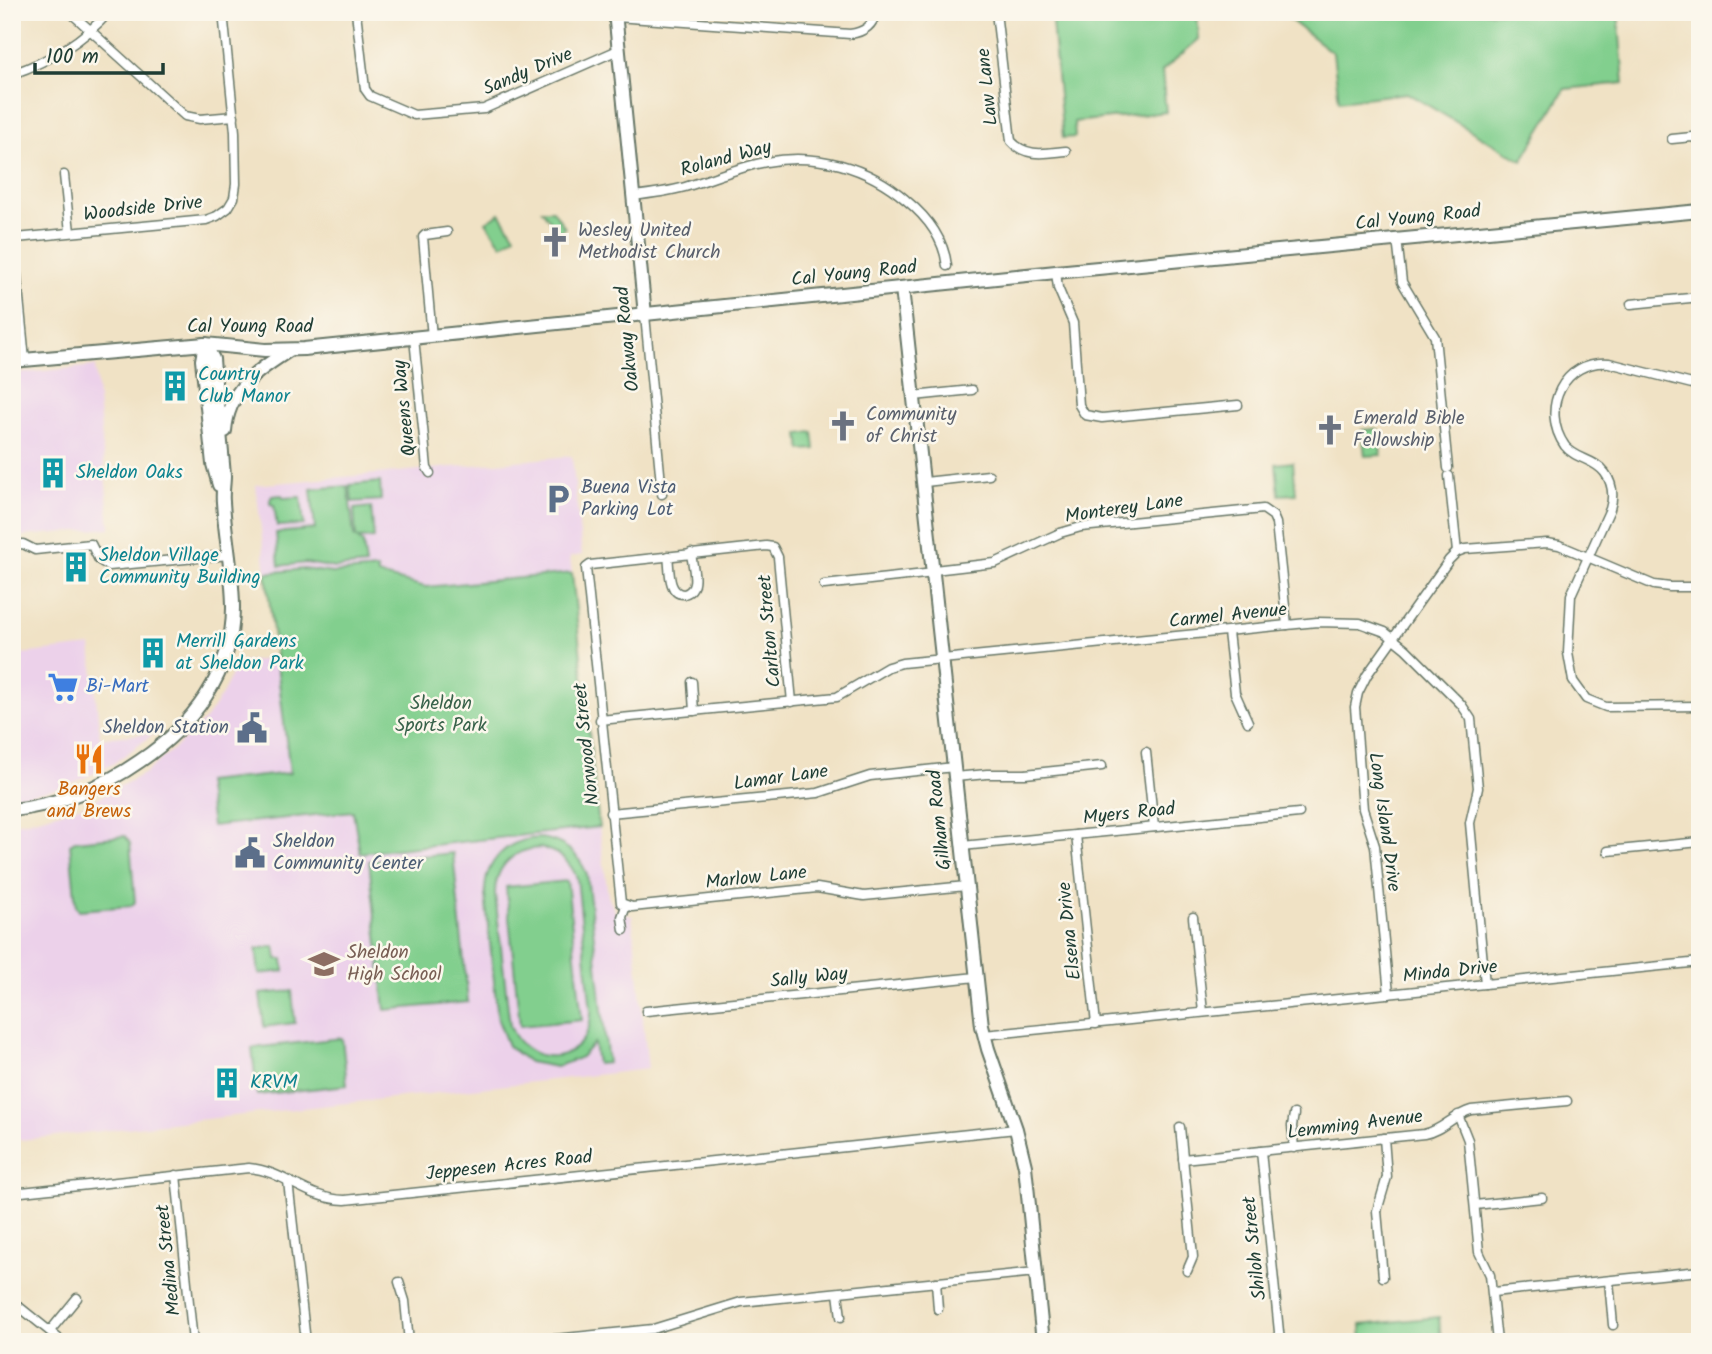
<svg xmlns="http://www.w3.org/2000/svg" width="1712" height="1354" viewBox="0 0 1712 1354" font-family="Kalam,sans-serif">
	<rect width="100%" height="100%" fill="#fbf7ec"/>
	<filter id="ink" filterUnits="userSpaceOnUse"><feTurbulence type="fractalNoise" baseFrequency=".0143" numOctaves="2"/><feDisplacementMap in="SourceGraphic" scale="14" xChannelSelector="R" yChannelSelector="G"/><feConvolveMatrix kernelMatrix="1 2 1 2 8 2 1 2 1" color-interpolation-filters="sRGB"/></filter>
	<filter id="wash" filterUnits="userSpaceOnUse"><feTurbulence type="fractalNoise" baseFrequency=".00686" numOctaves="4" result="noise"/><feDisplacementMap in="SourceGraphic" scale="28" xChannelSelector="R" yChannelSelector="G"/><feGaussianBlur stdDeviation="1.57" result="paint"/><feColorMatrix in="noise" values="0 0 0 0 0 0 0 0 0 0 0 0 0 0 0 0 0 1.4 0 .05"/><feComposite in="paint" operator="in"/></filter>
	<g filter="url(#wash)">
		<rect width="100%" height="100%" fill="#f0e2c5"/>
		<!-- built -->
		<g fill="#ecd1ea">
			<path d="M95 366 110 528 12 537V374Z"/>
			<path d="M572 456 582 555 570 557 572 573 426 587 378 575 377 569 332 573 304 569 266 573 256 485Z"/>
			<path d="M91 646 100 738 155 733 113 764 82 779 59 788 12 797V655Z"/>
			<path d="M276 658 290 773 206 782 353 811 360 853 599 827 608 896 615 912 632 916 648 1069 12 1141V823L27 821 85 805 145 773 191 734 207 717 223 693 236 663Z"/>
		</g>
		<!-- green -->
		<g fill="#82cf8e" stroke="#508661" stroke-width="2" fill-rule="evenodd">
			<path d="M1051 12H1217L1197 14 1199 39 1162 71 1166 112 1074 122 1075 137 1063 138Z"/>
			<path d="M1280 12H1618L1624 83 1565 89 1522 161 1407 93 1339 101 1333 53Z"/>
			<path d="M542 210H553L565 228 559 233Z"/>
			<path d="M500 213 515 236 502 245 486 222Z"/>
			<path d="M1378 429 1381 455 1365 456 1362 430Z"/>
			<path d="M813 432 815 449 801 450 799 434Z"/>
			<path d="M1293 462 1296 494 1279 495 1276 464Z"/>
			<path d="M380 482 381 500 352 502 350 485Z"/>
			<path d="M348 486 354 536 363 543 366 565 335 568 306 563 279 566 276 533 315 529 311 489Z"/>
			<path d="M282 495 283 498 301 497 304 525 277 526 274 505 270 504V500L272 496Z"/>
			<path d="M371 507 374 538 359 539 356 537 354 509Z"/>
			<path d="M304 569 332 573 377 569 378 575 426 587 572 573 599 827 360 853 353 811 212 826 206 782 290 773 266 573Z"/>
			<path d="M125 836 130 843 135 902 131 906 79 910 76 907 70 844 75 841Z"/>
			<path d="M540 838C563 841 579 853 587 875L608 1063 597 1064 594 1043 581 1057 556 1067 529 1062 508 1046 498 1020 485 895C484 861 507 839 540 838ZM540 848C558 851 570 861 577 878L591 1011C592 1062 529 1074 510 1026L495 894C495 867 513 849 540 848Z"/>
			<path d="M453 853 468 1002 385 1010 369 861Z"/>
			<path d="M567 881 582 1020 520 1026 506 887Z"/>
			<path d="M275 946 277 959H283L284 971 259 974 256 949Z"/>
			<path d="M292 991 295 1023 264 1027 260 994Z"/>
			<path d="M342 1038 347 1085 257 1095 252 1048Z"/>
			<path d="M1439 1317 1441 1342H1362L1361 1325Z"/>
		</g>
	</g>
	<g filter="url(#ink)">
		<g fill="none" stroke-linecap="round" stroke-linejoin="round">
			<!-- street casing -->
			<g stroke="#687767" stroke-width="11">
				<g id="street">
					<path d="M70 12 185 116 200 119 234 116"/>
					<path d="M356 12 365 89 370 96 414 115 484 109 618 50"/>
					<path d="M996 12 1011 141C1026 158 1046 153 1066 151"/>
					<path d="M616 17 850 34C864 32 873 26 876 12"/>
					<path d="M12 74C50 61 82 42 109 12"/>
					<path d="M1672 139 1692 137 1700 140"/>
					<path d="M64 175 70 232"/>
					<path d="M632 196C650 194 667 192 685 187 712 179 738 167 766 162 816 152 868 167 906 200 927 217 944 239 947 266"/>
					<path d="M1397 239 1402 282 1435 337 1448 468"/>
					<path d="M1056 272 1058 288 1073 323 1079 405 1085 415 1102 418 1238 405"/>
					<path d="M1631 304 1700 297"/>
					<path d="M645 315 662 494"/>
					<path d="M432 337 423 237 425 235 447 232"/>
					<path d="M414 338 427 468 430 473"/>
					<path d="M25 360 14 246 16 238 206 220 217 216 228 208 234 198 236 184 235 132 223 12"/>
					<path d="M1700 386 1609 363C1564 359 1539 409 1565 446 1575 459 1595 459 1605 473 1613 484 1614 496 1610 509L1571 595 1568 653 1573 681 1586 699 1606 707 1700 706"/>
					<path d="M914 396 972 390"/>
					<path d="M1449 476 1457 552"/>
					<path d="M925 482 989 475"/>
					<path d="M12 545 23 544 35 550 91 544 99 560 109 566 229 555"/>
					<path d="M668 556C670 566 667 595 684 594 688 593 691 591 693 587 697 579 692 563 691 553"/>
					<path d="M934 570 995 563 1060 533 1081 527 1263 509 1273 516 1276 523 1287 625"/>
					<path d="M824 585 934 573"/>
					<path d="M1228 632 1235 693 1248 722"/>
					<path d="M692 682 694 711"/>
					<path d="M792 702 778 557 773 547 766 546 590 565 586 568 621 903 632 907 817 888 864 896 966 886"/>
					<path d="M600 720 837 697 888 667 902 663 1317 622 1360 623 1385 632 1406 649 1461 704 1471 719 1478 788 1470 823 1485 984"/>
					<path d="M1146 752 1154 827"/>
					<path d="M955 777 987 774H1025L1102 766"/>
					<path d="M610 813 818 793 870 776 954 767"/>
					<path d="M1076 835 1096 1024"/>
					<path d="M962 846 1299 813"/>
					<path d="M1608 851 1700 842"/>
					<path d="M1193 917 1203 1012"/>
					<path d="M624 930 622 917 626 906"/>
					<path d="M1389 994 1375 846 1363 809 1355 707 1358 693 1367 675 1449 560 1457 552 1465 549 1547 543 1559 545 1654 585 1670 587H1700"/>
					<path d="M646 1011 976 977"/>
					<path d="M984 1035 1700 962"/>
					<path d="M1458 1115 1468 1140 1479 1252 1490 1275 1497 1342"/>
					<path d="M1180 1127 1193 1257 1187 1271"/>
					<path d="M1294 1148 1292 1126 1294 1114"/>
					<path d="M1261 1151 1280 1342"/>
					<path d="M1183 1159 1424 1134C1442 1131 1453 1115 1471 1110L1567 1101"/>
					<path d="M176 1175 193 1342"/>
					<path d="M288 1181 306 1342"/>
					<path d="M12 1193 249 1168C285 1171 306 1199 345 1200L1016 1129"/>
					<path d="M1475 1205 1542 1198"/>
					<path d="M1383 1277 1377 1211 1387 1177 1384 1138"/>
					<path d="M1609 1281 1613 1325"/>
					<path d="M399 1282 405 1301 409 1342"/>
					<path d="M936 1282 938 1309"/>
					<path d="M1493 1292 1700 1271"/>
					<path d="M838 1293 841 1317"/>
					<path d="M12 1301 63 1342"/>
					<path d="M50 1331 77 1298"/>
					<path d="M526 1342 653 1329 741 1302 1036 1272"/>
				</g>
			</g>
			<!-- secondary casing -->
			<g stroke="#687767" stroke-width="16">
				<g id="secondary">
					<path d="M615 12 645 315"/>
					<path d="M902 288 982 1026 988 1049 1016 1129 1025 1166 1043 1342"/>
					<path d="M205 344 202 360 213 464 219 485"/>
					<path d="M12 361 205 344 265 350 304 349 1056 272 1700 211"/>
					<path d="M225 431C228 390 256 372 288 351"/>
					<path d="M12 810C58 805 103 787 140 761 192 726 233 673 233 608 233 573 225 537 223 502 222 493 224 484 224 476 221 437 216 398 213 359L205 344"/>
				</g>
			</g>
			<!-- street -->
			<use href="#street" stroke="#fff" stroke-width="8"/>
			<!-- secondary -->
			<use href="#secondary" stroke="#fff" stroke-width="12"/>
		</g>
	</g>
	<!-- icons -->
	<defs>
		<g id="church-bare" transform="scale(2.415)"><path d="M-1.2-6h2.4v3.5h3.3v2.4h-3.3V6h-2.4V-.1h-3.3v-2.4h3.3Z" fill="#6b7280" stroke="#fbf7ec" stroke-width="2.5" paint-order="stroke"/></g>
		<g id="building-bare" transform="scale(2.415)"><path d="M-4-6H4V6H1V3H-1V6H-4ZM-2.5-4.3h1.7v1.8h-1.7ZM.8-4.3h1.7v1.8H.8ZM-2.5-1h1.7V.8h-1.7ZM.8-1h1.7V.8H.8Z" fill="#0f9aa8" stroke="#fbf7ec" stroke-width="2.5" paint-order="stroke"/></g>
		<g id="parking-bare" transform="scale(2.415)"><path d="M-3.5-5.5H1a3.5 3.5 0 0 1 0 7H-1V5.5H-3.5ZM-1-3.4V-.6H.8a1.4 1.4 0 0 0 0-2.8Z" fill="#5c6f8a" stroke="#fbf7ec" stroke-width="2.5" paint-order="stroke"/></g>
		<g id="supermarket-bare" transform="scale(2.415)"><path d="M-6-5.5h2.5l.6 2H6L4.5 2H-2.5L-4.4-4H-6ZM-1.5 3.2a1.3 1.3 0 1 0 .1 0ZM3 3.2a1.3 1.3 0 1 0 .1 0Z" fill="#3f7fe0" stroke="#fbf7ec" stroke-width="2.5" paint-order="stroke"/></g>
		<g id="civic-bare" transform="scale(2.415)"><path d="M-.6-6.5H3V-4.5H.6V-3L4-1V1h2V6H-6V1h2V-1L-.6-3ZM-1.2 2.5V6h2.4V2.5Z" fill="#5c6f8a" stroke="#fbf7ec" stroke-width="2.5" paint-order="stroke"/></g>
		<g id="restaurant-bare" transform="scale(2.415)"><path d="M-5-6h1v4h1v-4h1v4h1v-4h1v5L-1.5 .5V6h-2V.5L-5-1ZM5-6V6H3V1.5H1.5Q1.5-4 5-6Z" fill="#e8710a" stroke="#fbf7ec" stroke-width="2.5" paint-order="stroke"/></g>
		<g id="school-bare" transform="scale(2.415)"><path d="M0-5L7-2L0 1L-7-2ZM-4 1L0 2.5L4 1V4Q0 6-4 4Z" fill="#8d6e63" stroke="#fbf7ec" stroke-width="2.5" paint-order="stroke"/></g>
	</defs>
	<g fill-rule="evenodd">
		<use href="#church-bare" x="555" y="242"/>
		<use href="#building-bare" x="175" y="386"/>
		<use href="#church-bare" x="843" y="426"/>
		<use href="#church-bare" x="1330" y="430"/>
		<use href="#building-bare" x="53" y="473"/>
		<use href="#parking-bare" x="558" y="499"/>
		<use href="#building-bare" x="76" y="567"/>
		<use href="#building-bare" x="153" y="653"/>
		<use href="#supermarket-bare" x="63" y="687"/>
		<use href="#civic-bare" x="252" y="728"/>
		<use href="#restaurant-bare" x="89" y="759"/>
		<use href="#civic-bare" x="250" y="853"/>
		<use href="#school-bare" x="324" y="964"/>
		<use href="#building-bare" x="227" y="1083"/>
	</g>
	<g text-anchor="middle" dominant-baseline="central" stroke-width="5" stroke-linejoin="round" paint-order="stroke">
		<!-- street labels -->
		<g font-size="19" fill="#1f3d34" stroke="#fbf7ec">
			<text transform="translate(528 72) rotate(-23)">Sandy Drive</text>
			<text transform="translate(988 87) rotate(-96)">Law Lane</text>
			<text transform="translate(726 159) rotate(-15)">Roland Way</text>
			<text transform="translate(143 209) rotate(-6)">Woodside Drive</text>
			<text transform="translate(1418 218) rotate(-6)">Cal Young Road</text>
			<text transform="translate(854 274) rotate(-6)">Cal Young Road</text>
			<text x="250" y="327">Cal Young Road</text>
			<text transform="translate(628 339) rotate(-96)">Oakway Road</text>
			<text transform="translate(405 408) rotate(-96)">Queens Way</text>
			<text transform="translate(1124 509) rotate(-8)">Monterey Lane</text>
			<text transform="translate(1228 616) rotate(-6)">Carmel Avenue</text>
			<text transform="translate(770 631) rotate(-95)">Carlton Street</text>
			<text transform="translate(587 744) rotate(-96)">Norwood Street</text>
			<text transform="translate(781 778) rotate(-8)">Lamar Lane</text>
			<text transform="translate(1129 814) rotate(-6)">Myers Road</text>
			<text transform="translate(940 820) rotate(-96)">Gilham Road</text>
			<text transform="translate(1384 822) rotate(82)">Long Island Drive</text>
			<text transform="translate(756 878) rotate(-6)">Marlow Lane</text>
			<text transform="translate(1070 931) rotate(-96)">Elsena Drive</text>
			<text transform="translate(1450 972) rotate(-6)">Minda Drive</text>
			<text transform="translate(809 978) rotate(-6)">Sally Way</text>
			<text transform="translate(1355 1125) rotate(-7)">Lemming Avenue</text>
			<text transform="translate(509 1166) rotate(-6)">Jeppesen Acres Road</text>
			<text transform="translate(1255 1248) rotate(-96)">Shiloh Street</text>
			<text transform="translate(169 1260) rotate(-96)">Medina Street</text>
		</g>
		<!-- worship labels -->
		<g font-size="19" fill="#5b616d" stroke="#fbf7ec" text-anchor="start">
			<text x="578" y="231">Wesley United<tspan x="578" dy="22">Methodist Church</tspan></text>
			<text x="866" y="415">Community<tspan x="866" dy="22">of Christ</tspan></text>
			<text x="1353" y="419">Emerald Bible<tspan x="1353" dy="22">Fellowship</tspan></text>
		</g>
		<!-- culture labels -->
		<g font-size="19" fill="#0d838f" stroke="#fbf7ec" text-anchor="start">
			<text x="198" y="375">Country<tspan x="198" dy="22">Club Manor</tspan></text>
			<text x="76" y="473">Sheldon Oaks</text>
			<text x="99" y="556">Sheldon Village<tspan x="99" dy="22">Community Building</tspan></text>
			<text x="176" y="642">Merrill Gardens<tspan x="176" dy="22">at Sheldon Park</tspan></text>
			<text x="250" y="1083">KRVM</text>
		</g>
		<!-- service labels -->
		<g font-size="19" fill="#4e5e75" stroke="#fbf7ec" text-anchor="start">
			<text x="581" y="488">Buena Vista<tspan x="581" dy="22">Parking Lot</tspan></text>
			<text x="229" y="728" text-anchor="end">Sheldon Station</text>
			<text x="273" y="842">Sheldon<tspan x="273" dy="22">Community Center</tspan></text>
		</g>
		<!-- shop labels -->
		<g font-size="19" fill="#366cbe" stroke="#fbf7ec" text-anchor="start">
			<text x="86" y="687">Bi-Mart</text>
		</g>
		<!-- park labels -->
		<g font-size="19" fill="#38624a" stroke="#fbf7ec">
			<text x="441" y="704">Sheldon<tspan x="441" dy="22">Sports Park</tspan></text>
		</g>
		<!-- food labels -->
		<g font-size="19" fill="#c56008" stroke="#fbf7ec">
			<text x="89" y="790">Bangers<tspan x="89" dy="22">and Brews</tspan></text>
		</g>
		<!-- education labels -->
		<g font-size="19" fill="#785e54" stroke="#fbf7ec" text-anchor="start">
			<text x="347" y="953">Sheldon<tspan x="347" dy="22">High School</tspan></text>
		</g>
	</g>
	<!-- margin -->
	<rect width="1712" height="1354" fill="none" stroke="#fbf7ec" stroke-width="42"/>
	<!-- scale -->
	<path d="M35 63v10h128v-10" fill="none" stroke="#1f3d34" stroke-width="3.5"/>
	<text x="46" y="63" font-size="21" fill="#1f3d34" stroke="#fbf7ec" stroke-width="5" paint-order="stroke">100 m</text>
</svg>
